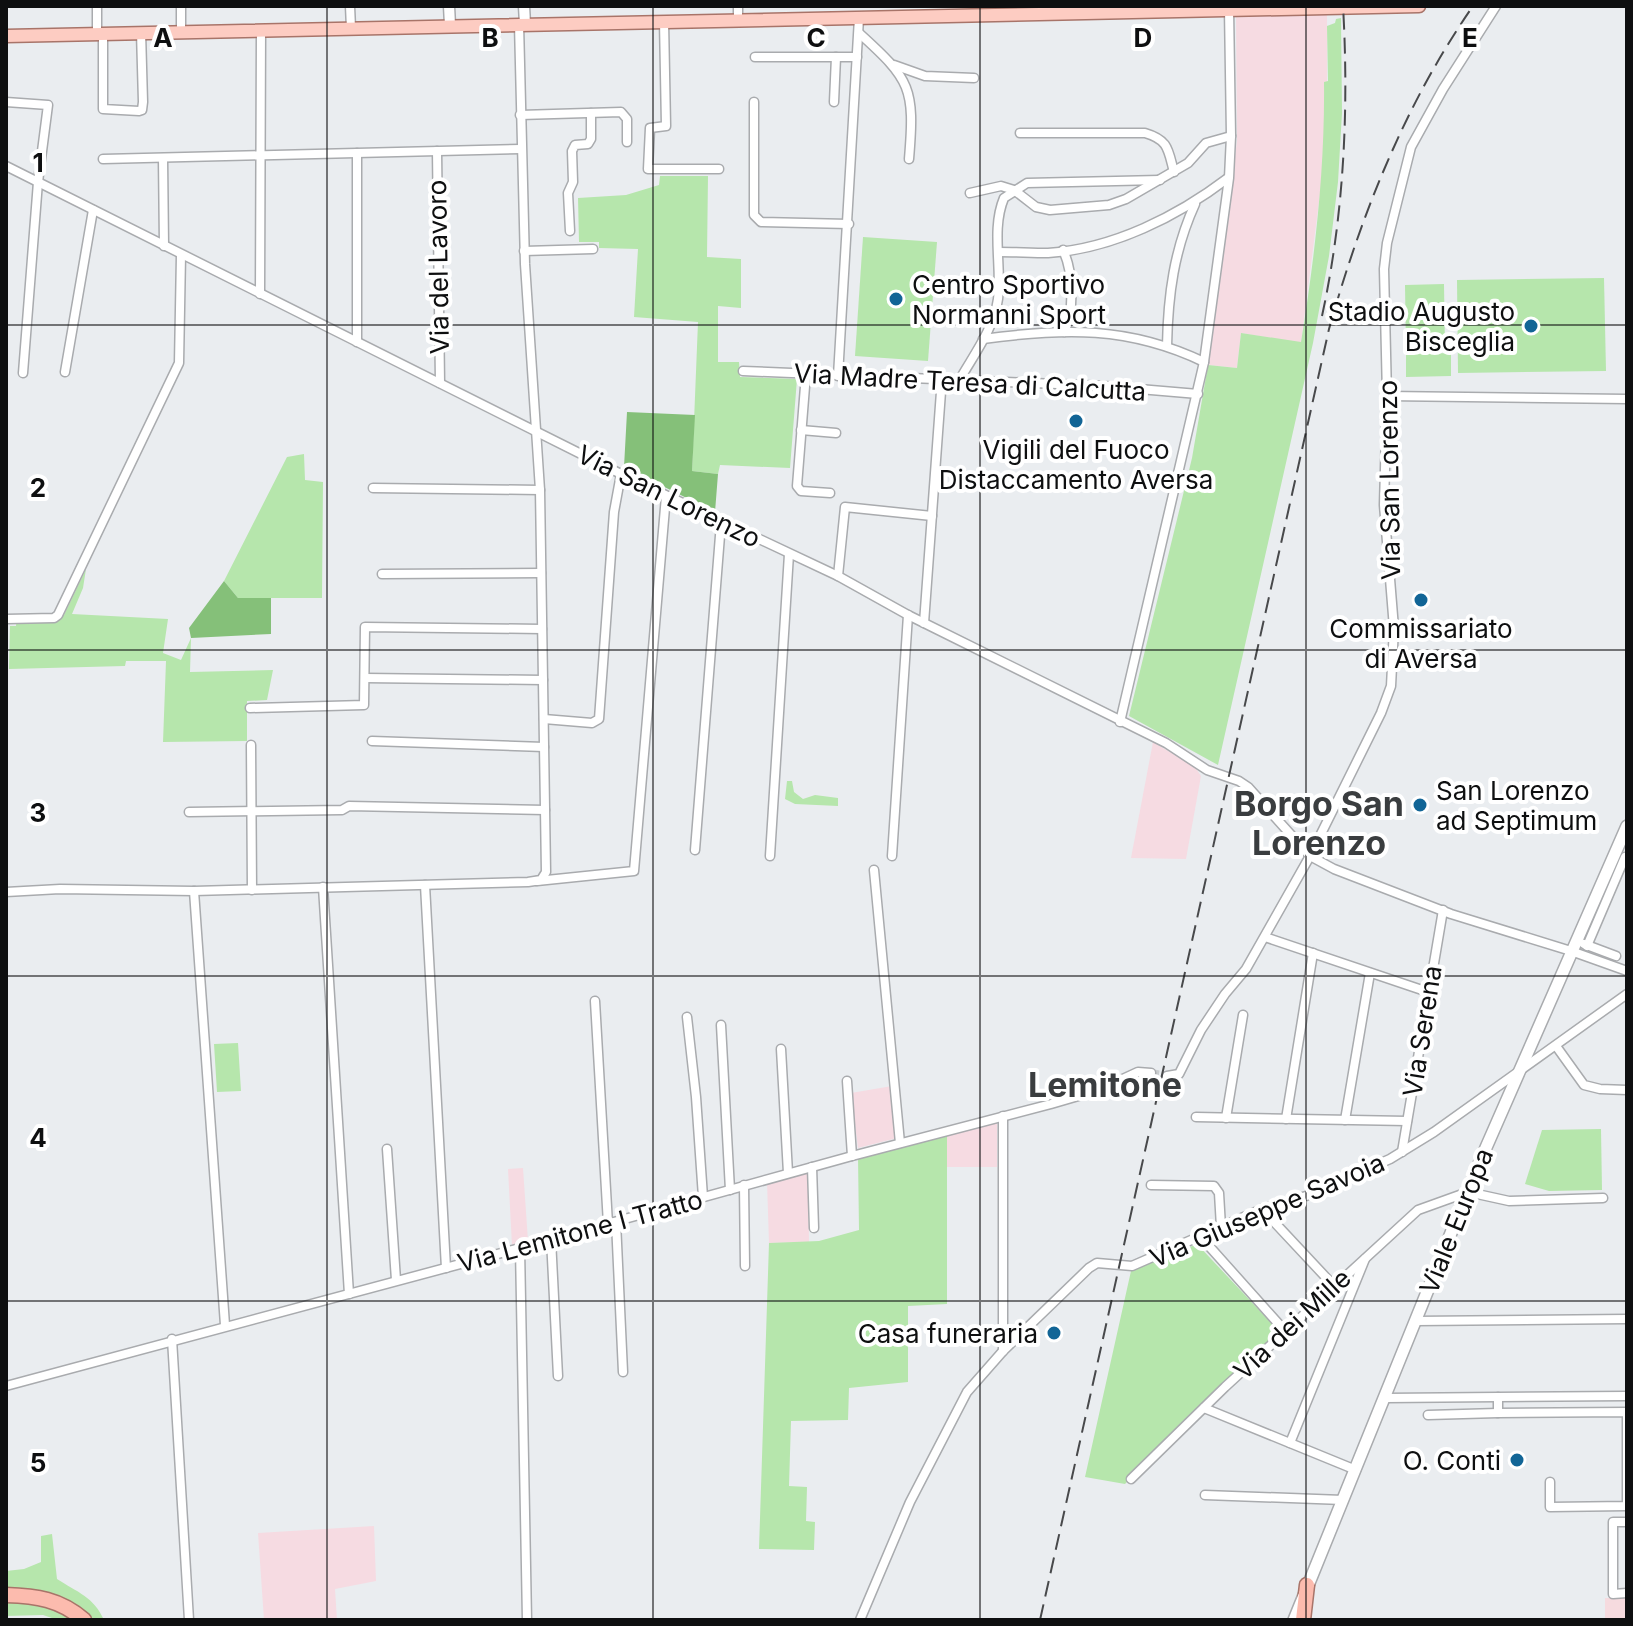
<svg xmlns="http://www.w3.org/2000/svg" width="1633" height="1626" viewBox="0 0 1633 1626" font-family="Inter,sans-serif">
	<rect width="100%" height="100%" fill="#eaedf0"/>
	<!-- commercial -->
	<rect fill="#f6dbdf" x="1605" y="1598" width="22" height="22"/>
	<!-- industrial -->
	<g fill="#f6dbe2">
		<path d="M1236 13H1327V139L1301 343 1241 333 1237 368 1208 365 1237 141Z"/>
		<path d="M1153 742 1195 767 1201 776 1186 859 1131 858Z"/>
		<path d="M892 1086 897 1138 858 1148 851 1093Z"/>
		<path d="M997 1121V1167H947V1134Z"/>
		<path d="M523 1168 528 1241 512 1246 508 1169Z"/>
		<path d="M808 1171 809 1242 769 1243 767 1182Z"/>
		<path d="M374 1526 376 1581 335 1589 337 1620H264L258 1533Z"/>
	</g>
	<!-- green -->
	<g fill="#b6e6ac">
		<path d="M1341 18 1342 113 1338 182 1329 256 1313 343 1218 765 1129 716 1192 458 1208 365 1237 368 1241 333 1301 342C1315 256 1325 169 1324 82L1328 81 1327 26 1335 23 1336 19Z"/>
		<path d="M660 176H708L707 257 741 259V308L718 306V362H739L740 377 797 379 790 468 720 465 718 474 692 471 698 322 634 317 638 249 599 248V242H579L578 198 626 195 659 185Z"/>
		<path d="M863 237 937 242 928 361 855 356Z"/>
		<path d="M1604 278 1606 371 1458 373 1457 280Z"/>
		<path d="M1444 284 1445 350 1406 351 1405 285Z"/>
		<path d="M1451 353V376L1406 377V354Z"/>
		<path d="M304 454 305 480 323 482 322 598H238L224 581 287 457Z"/>
		<path d="M86 569 83 588 72 614 168 619 163 653 181 660 191 638 190 672 273 670 267 700 247 701V741L163 742 166 661H126L125 666 9 669 10 626H16L17 615H64Z"/>
		<path d="M787 781H792L794 792 803 799 815 795 838 798V806L795 804 785 799Z"/>
		<path d="M238 1043 241 1091 217 1092 214 1044Z"/>
		<path d="M1601 1129 1602 1190 1549 1191 1525 1184 1542 1130Z"/>
		<path d="M947 1134V1304L908 1306V1382L849 1388 848 1420 791 1421 789 1486 807 1487 806 1521 815 1522 814 1550 759 1549 769 1243 819 1241 859 1230 858 1157Z"/>
		<path d="M1197 1244 1278 1330 1277 1334 1174 1433 1125 1484 1085 1477 1131 1271Z"/>
		<path d="M52 1534 57 1579C77 1592 94 1597 104 1620H92C68 1592 41 1589 6 1588V1571L24 1569 41 1562V1536Z"/>
		<path d="M26 1602 58 1609 73 1620H58L43 1615 6 1616V1603Z"/>
	</g>
	<!-- forest -->
	<g fill="#85c079">
		<path d="M627 412 695 415 692 471 718 474 715 512 624 467Z"/>
		<path d="M224 581 238 598H271V634L191 638 189 628Z"/>
	</g>
	<g fill="none" stroke-linecap="round" stroke-linejoin="round">
		<!-- minor-tunnel -->
		<path stroke="#c9ccce" stroke-width="8" stroke-dasharray="8 4" stroke-linecap="butt" d="M1151 1073 1167 1076"/>
		<!-- minor casing -->
		<g stroke="#a9abae" stroke-width="11">
			<g id="minor">
				<path d="M97 6V34"/>
				<path d="M350 6 351 28"/>
				<path d="M738 6V20"/>
				<path d="M664 21 666 126 650 128 648 169H719"/>
				<path d="M181 32V6"/>
				<path d="M103 33V109L139 111 142 110 143 102 141 32"/>
				<path d="M859 33C911 80 915 88 909 159"/>
				<path d="M755 57H857"/>
				<path d="M894 65 925 76 974 78"/>
				<path d="M6 102 48 105 38 182 23 373"/>
				<path d="M754 102V215L761 222 849 224"/>
				<path d="M834 102 836 57"/>
				<path d="M520 115 621 112 627 119V142"/>
				<path d="M1020 133H1145C1169 140 1168 150 1174 172"/>
				<path d="M437 151 440 383"/>
				<path d="M357 153V342"/>
				<path d="M163 158 164 246"/>
				<path d="M103 159 521 149"/>
				<path d="M6 166 621 474 838 576 908 615 1166 743 1207 770 1239 781 1248 787 1310 856 1334 869 1451 914 1571 951 1627 971"/>
				<path d="M970 193 1001 186 1014 190 1036 207 1050 210 1109 205 1126 199 1188 163 1206 143 1231 136"/>
				<path d="M570 231 568 193 573 182 572 151 575 145 588 144 591 139V113"/>
				<path d="M1063 250C1073 271 1075 311 1064 332"/>
				<path d="M524 251 593 249"/>
				<path d="M999 252C1015 252 1032 253 1048 253 1113 249 1178 216 1228 178"/>
				<path d="M260 294 261 30"/>
				<path d="M983 339C1064 328 1129 326 1204 362"/>
				<path d="M1167 346C1168 295 1174 250 1195 204"/>
				<path d="M743 371 1104 386 1198 394"/>
				<path d="M65 372 93 210"/>
				<path d="M806 374 797 486 801 491 830 493"/>
				<path d="M838 376 859 18"/>
				<path d="M960 379C975 353 994 328 998 299 1002 266 991 229 1004 198L1027 183 1160 180"/>
				<path d="M1387 396 1627 399"/>
				<path d="M801 430 836 433"/>
				<path d="M373 488 540 490"/>
				<path d="M382 574 541 573"/>
				<path d="M838 576 845 507 932 516"/>
				<path d="M6 619 54 618 58 615 179 363 181 255"/>
				<path d="M924 623 942 378"/>
				<path d="M365 678 543 680"/>
				<path d="M250 708 364 705 365 627 542 629"/>
				<path d="M544 719 592 723 599 719 614 512 621 474"/>
				<path d="M1120 722 1204 362 1229 178 1231 136 1229 9"/>
				<path d="M372 741 544 747"/>
				<path d="M251 745 252 890"/>
				<path d="M189 812 342 810 349 806 545 810"/>
				<path d="M695 850 721 523"/>
				<path d="M770 856 789 554"/>
				<path d="M892 856 908 615"/>
				<path d="M874 870 900 1143"/>
				<path d="M537 881 634 871 666 496"/>
				<path d="M425 885 446 1268"/>
				<path d="M323 887 349 1294"/>
				<path d="M194 891 225 1325"/>
				<path d="M6 892 60 889 194 891 528 882 541 880 546 872 540 490 525 264 519 24"/>
				<path d="M1265 937 1428 992"/>
				<path d="M1584 944 1616 956"/>
				<path d="M1587 946 1625 857"/>
				<path d="M595 1001 608 1224"/>
				<path d="M687 1017 696 1097 703 1197"/>
				<path d="M721 1025 730 1190"/>
				<path d="M1556 1046 1584 1085 1600 1089 1627 1090"/>
				<path d="M781 1049 788 1173"/>
				<path d="M1167 1076 1179 1074 1201 1030 1225 994 1246 969 1310 856 1381 713 1391 686 1394 628 1384 505 1387 396 1384 269 1387 243 1411 147 1443 89 1496 6"/>
				<path d="M847 1081 852 1156"/>
				<path d="M1003 1116V1351"/>
				<path d="M1196 1117 1407 1121"/>
				<path d="M1226 1118 1243 1015"/>
				<path d="M1286 1119 1313 953"/>
				<path d="M1345 1120 1370 973"/>
				<path d="M387 1149 396 1280"/>
				<path d="M1402 1152 1443 910"/>
				<path d="M812 1167 814 1228"/>
				<path d="M744 1185 745 1266"/>
				<path d="M1151 1185 1214 1186 1219 1193 1221 1227"/>
				<path d="M1262 1209 1334 1286"/>
				<path d="M616 1222 623 1372"/>
				<path d="M1200 1236 1285 1331"/>
				<path d="M551 1239 558 1376"/>
				<path d="M520 1248 527 1620"/>
				<path d="M1415 1321 1627 1319"/>
				<path d="M172 1339 189 1620"/>
				<path d="M6 1386 520 1248 852 1156 1051 1104 1099 1090 1138 1072 1151 1073"/>
				<path d="M1498 1397V1413L1627 1412V1506L1550 1507V1482"/>
				<path d="M1386 1398 1627 1396"/>
				<path d="M1204 1408 1356 1470"/>
				<path d="M1428 1415 1498 1413"/>
				<path d="M1290 1443 1365 1259"/>
				<path d="M1131 1479 1225 1387 1418 1210 1468 1192 1509 1201 1603 1198"/>
				<path d="M1205 1495 1343 1500"/>
				<path d="M1627 1522H1613V1594L1627 1593"/>
				<path d="M860 1620 910 1502 967 1392 1003 1351 1089 1268 1097 1263 1132 1266 1262 1209 1306 1196 1390 1159 1434 1132 1627 994"/>
			</g>
		</g>
		<!-- tertiary casing -->
		<g stroke="#a9abae" stroke-width="13">
			<g id="tertiary">
				<path d="M449 6 450 25"/>
				<path d="M524 6 525 24"/>
			</g>
		</g>
		<!-- secondary casing -->
		<g stroke="#a9abae" stroke-width="14">
			<path id="secondary" d="M1294 1620 1481 1159 1627 826"/>
		</g>
		<!-- primary casing -->
		<g stroke="#a87469" stroke-width="15">
			<path id="primary" d="M6 36 1419 6"/>
		</g>
		<!-- trunk casing -->
		<g stroke="#a87469" stroke-width="17">
			<g id="trunk">
				<path d="M6 1595C36 1596 60 1599 84 1620"/>
				<path d="M1303 1620 1307 1585"/>
			</g>
		</g>
		<!-- minor -->
		<use href="#minor" stroke="#fff" stroke-width="8"/>
		<!-- tertiary -->
		<use href="#tertiary" stroke="#fff" stroke-width="10"/>
		<!-- secondary -->
		<use href="#secondary" stroke="#fff" stroke-width="11"/>
		<!-- primary -->
		<use href="#primary" stroke="#fdccc2" stroke-width="12"/>
		<!-- trunk -->
		<use href="#trunk" stroke="#fcbbae" stroke-width="14"/>
		<!-- rail -->
		<g stroke="#48494b" stroke-width="2" stroke-dasharray="16 8" stroke-linecap="butt">
			<path d="M1322 316C1344 215 1349 109 1343 6"/>
			<path d="M1040 1620 1329 329C1361 215 1405 104 1473 6"/>
		</g>
	</g>
	<!-- grid -->
	<path fill="none" stroke="#0e0f10" stroke-width="2" stroke-opacity="0.55" d="M327 6V1620M653 6V1620M980 6V1620M1306 6V1620M6 325H1627M6 650H1627M6 976H1627M6 1301H1627"/>
	<!-- markers -->
	<g fill="#126596" stroke="#fff" stroke-width="3">
		<circle cx="896" cy="299" r="8"/>
		<circle cx="1531" cy="326" r="8"/>
		<circle cx="1076" cy="421" r="8"/>
		<circle cx="1421" cy="600" r="8"/>
		<circle cx="1420" cy="805" r="8"/>
		<circle cx="1054" cy="1333" r="8"/>
		<circle cx="1517" cy="1460" r="8"/>
	</g>
	<g text-anchor="middle" dominant-baseline="central" stroke-width="8" stroke-linejoin="round" paint-order="stroke">
		<!-- street labels -->
		<g font-size="26" fill="#0e0f10" stroke="#fff">
			<text transform="translate(438 267) rotate(-91)">Via del Lavoro</text>
			<text transform="translate(970 382) rotate(3)">Via Madre Teresa di Calcutta</text>
			<text transform="translate(1389 480) rotate(-91)">Via San Lorenzo</text>
			<text transform="translate(669 496) rotate(26)">Via San Lorenzo</text>
			<text transform="translate(1422 1031) rotate(-81)">Via Serena</text>
			<text transform="translate(1267 1210) rotate(-23)">Via Giuseppe Savoia</text>
			<text transform="translate(1456 1221) rotate(-68)">Viale Europa</text>
			<text transform="translate(580 1231) rotate(-15)">Via Lemitone I Tratto</text>
			<text transform="translate(1292 1324) rotate(-43)">Via dei Mille</text>
		</g>
		<!-- poi labels -->
		<g font-size="26" fill="#0e0f10" stroke="#fff" text-anchor="end">
			<text x="912" y="284" text-anchor="start">Centro Sportivo<tspan x="912" dy="30">Normanni Sport</tspan></text>
			<text x="1515" y="311">Stadio Augusto<tspan x="1515" dy="30">Bisceglia</tspan></text>
			<text x="1076" y="449" text-anchor="middle">Vigili del Fuoco<tspan x="1076" dy="30">Distaccamento Aversa</tspan></text>
			<text x="1421" y="628" text-anchor="middle">Commissariato<tspan x="1421" dy="30">di Aversa</tspan></text>
			<text x="1436" y="790" text-anchor="start">San Lorenzo<tspan x="1436" dy="30">ad Septimum</tspan></text>
			<text x="1038" y="1333">Casa funeraria</text>
			<text x="1501" y="1460">O. Conti</text>
		</g>
		<!-- district labels -->
		<g font-size="34" font-weight="bold" fill="#3a3d3f" stroke="#fff">
			<text x="1319" y="803">Borgo San<tspan x="1319" dy="39">Lorenzo</tspan></text>
			<text x="1105" y="1084">Lemitone</text>
		</g>
	</g>
	<g font-size="26" text-anchor="middle" font-weight="bold" fill="#0e0f10" stroke="#fff" stroke-width="8" stroke-linejoin="round" paint-order="stroke">
		<text x="163" y="47">A</text>
		<text x="490" y="47">B</text>
		<text x="816" y="47">C</text>
		<text x="1143" y="47">D</text>
		<text x="1470" y="47">E</text>
		<text x="38" y="172">1</text>
		<text x="38" y="497">2</text>
		<text x="38" y="822">3</text>
		<text x="38" y="1147">4</text>
		<text x="38" y="1472">5</text>
	</g>
	<!-- border -->
	<rect width="1633" height="1626" fill="none" stroke="#0e0f10" stroke-width="16"/>
</svg>
